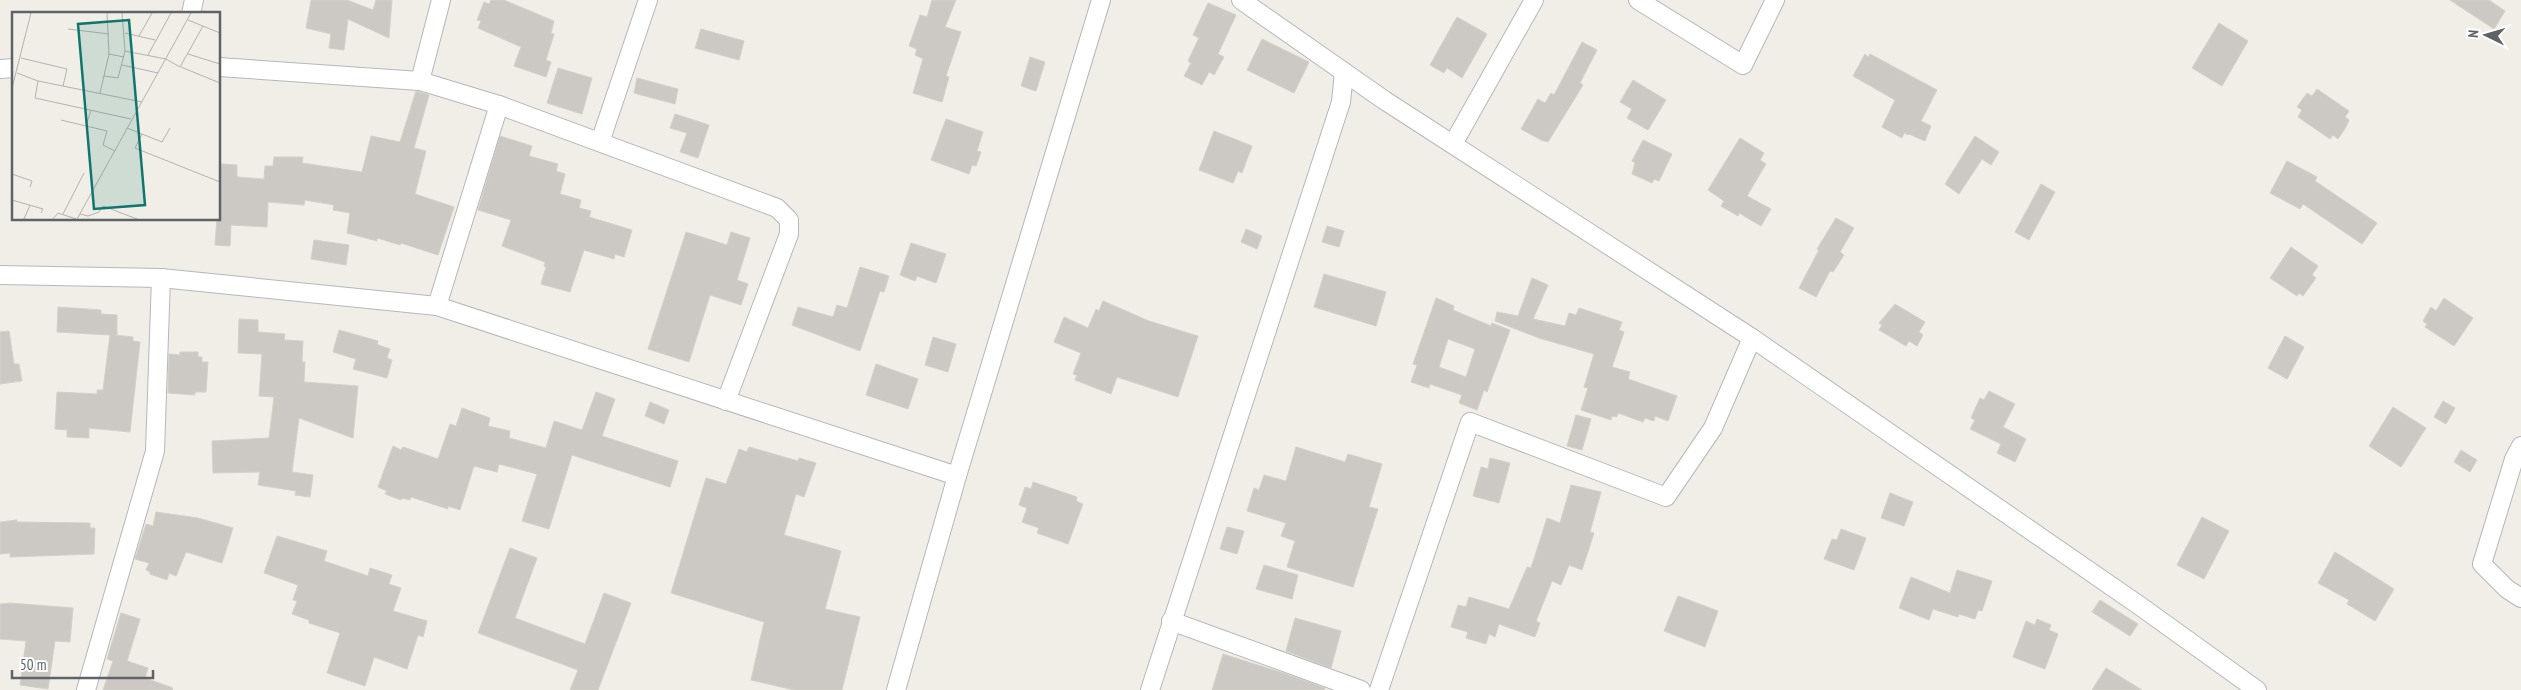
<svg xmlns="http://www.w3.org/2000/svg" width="2521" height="690" viewBox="0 0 2521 690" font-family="'PT Sans Narrow',sans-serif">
	<rect width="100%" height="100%" fill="#f0eee7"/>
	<!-- building -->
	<g fill="#ccc9c4" stroke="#d5d0c5" fill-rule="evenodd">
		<path d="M311 0H347L373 10 376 0H392L389 38 348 19 344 50 329 48 331 34 306 28Z"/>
		<path d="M491 0H504L554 21 551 33 554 34 546 60 551 62 546 77 514 66 521 47 478 28 481 21 477 20 484 2 489 4Z"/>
		<path d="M932 0H956L945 27 961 32 946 76 949 77 942 102 913 93 923 59 915 55 917 49 909 46 920 15 927 17Z"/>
		<path d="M2450 0H2489L2505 11 2494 29Z"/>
		<path d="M1208 3 1236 15 1218 54 1224 57 1214 75 1209 72 1202 85 1184 76 1191 63 1188 61 1199 38 1193 35Z"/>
		<path d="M1457 17 1487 34 1462 78 1447 68 1444 73 1430 65Z"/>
		<path d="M2219 23 2248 41 2222 86 2192 68Z"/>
		<path d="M701 29 744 41 739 60 695 48Z"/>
		<path d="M1262 39 1309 62 1294 93 1247 70Z"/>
		<path d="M1582 42 1597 50 1580 83 1583 85 1548 142 1541 140 1521 129 1538 99 1545 103 1551 93 1554 95Z"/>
		<path d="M1865 54 1868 57 1870 54 1937 90 1921 121 1931 126 1925 141 1909 134 1908 135 1904 133 1902 138 1882 127 1895 100 1853 76Z"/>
		<path d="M1030 57 1045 62 1036 91 1021 86Z"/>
		<path d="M558 68 592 78 582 114 547 103Z"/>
		<path d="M637 78 678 89 675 104 634 93Z"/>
		<path d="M1633 80 1666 100 1648 130 1627 118 1632 109 1620 102Z"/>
		<path d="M2317 89 2349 111 2345 117 2349 120 2346 127 2338 139 2333 135 2330 139 2298 117 2302 110 2297 107 2307 93 2312 96Z"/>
		<path d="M416 91 429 95 414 148 426 151 415 194 454 207 438 255 401 243 400 245 377 238V241L347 233 350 213 333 210 334 205 305 200 304 205 268 202 267 227 231 225 230 246 215 245 221 164 237 165V177L264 179 265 166H273L274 157H303L302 163 362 172 371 136 400 142Z"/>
		<path d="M675 114 709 125 698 158 680 152 687 133 670 128Z"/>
		<path d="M946 119 983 132 977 151 981 152 976 166 972 165 969 174 931 160Z"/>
		<path d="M1214 131 1252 146 1242 173 1238 171 1233 183 1199 170Z"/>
		<path d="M500 136 532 146 529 156 558 164 556 171 565 174 560 194 581 200 579 208 591 211 589 217 632 230 624 257 615 254 614 259 584 250 570 292 541 284 546 267 544 266 545 262 502 246 511 220 478 210Z"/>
		<path d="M1975 136 1999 152 1991 165 1982 159 1959 194 1945 184Z"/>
		<path d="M1740 138 1764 153 1760 160 1766 164 1747 196 1771 209 1761 226 1739 213 1738 216 1721 206 1724 201 1708 190Z"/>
		<path d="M1643 140 1672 154 1659 181 1654 179 1652 183 1632 174 1635 163 1632 161Z"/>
		<path d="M2287 161 2317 177 2315 181 2377 223 2362 244 2303 204 2300 209 2270 193Z"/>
		<path d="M2041 184 2055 192 2029 240 2015 232Z"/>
		<path d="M1836 218 1854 228 1840 252 1844 255 1833 272 1830 271 1816 297 1799 288 1819 250 1817 249Z"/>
		<path d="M1327 226 1344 231 1339 247 1322 242Z"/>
		<path d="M1246 229 1262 236 1257 249 1241 242Z"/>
		<path d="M686 232 727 245 731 232 750 238 737 280 748 284 741 305 710 295 689 362 648 349Z"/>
		<path d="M314 240 349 245 346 265 311 259Z"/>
		<path d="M911 243 946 254 936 283 917 276 915 281 900 275Z"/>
		<path d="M2291 247 2318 266 2312 275 2316 278 2303 296 2299 293 2297 296 2270 278Z"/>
		<path d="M860 267 889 276 884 292 880 291 860 351 792 325 798 307 833 317 837 305 847 308Z"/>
		<path d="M1324 274 1386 292 1376 326 1314 307Z"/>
		<path d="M1532 278 1548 285 1533 319 1565 326 1569 313 1576 315 1579 308 1622 322 1619 330 1624 332 1612 367 1630 372 1628 379 1677 396 1668 421 1655 416 1654 421 1645 418 1643 422 1618 413 1617 417 1612 416 1611 420 1581 410 1588 388 1584 387 1594 354 1539 338 1495 321 1497 312 1518 316Z"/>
		<path d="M1436 298 1454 306 1453 310 1491 326 1492 323 1510 330 1487 392 1484 390 1477 410 1459 403 1462 395 1430 384 1429 388 1411 382 1417 365 1413 364ZM1448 339 1475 349 1466 377 1439 367Z"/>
		<path d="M2444 298 2473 318 2454 346 2425 327 2427 324 2423 321 2431 307 2436 311Z"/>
		<path d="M1103 301 1149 321 1198 336 1178 397 1117 377 1111 394 1075 380 1077 375 1073 374 1081 353 1054 342 1064 317 1088 328 1096 309 1099 311Z"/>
		<path d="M1895 304 1925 322 1919 332 1923 335 1917 346 1909 341 1906 346 1879 330 1882 325 1879 323Z"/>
		<path d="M58 307 101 310V314L117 315V335H115L133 337V341L140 342 130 432 89 428V438L67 437V430L55 429 57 392 97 394V390H103L110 335 57 332Z"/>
		<path d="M239 319 258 320V332L285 334 284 340 303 341 302 362H305L304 382 358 386 353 438 299 418 292 472 313 475 310 497 295 495 296 491 258 485 260 472 213 473 212 441 269 438 274 397 259 396 262 354 238 353Z"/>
		<path d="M339 330 378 341 377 344 381 346 390 349 387 358 392 360 387 378 353 369 356 359 333 352Z"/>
		<path d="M9 331 14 364H19L22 381 0 384V332Z"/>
		<path d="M2285 336 2304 347 2287 379 2268 368Z"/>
		<path d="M933 337 956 344 948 372 925 365Z"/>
		<path d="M180 352H198V357H202V362H208L206 392H195V395L168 393 169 354 180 355Z"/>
		<path d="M876 364 918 379 908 409 866 395Z"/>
		<path d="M1989 391 2015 404 2003 427 2026 439 2015 462 1997 453 2001 444 1970 429 1975 420 1971 418 1980 398 1984 400Z"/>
		<path d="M596 392 615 399 602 436 678 461 670 487 572 455 549 529 522 521 537 474 499 464 497 472 474 466 460 510 448 506V509L411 497 410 500 402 498 401 500 385 494 387 491 378 487 393 446 401 450 403 447 438 459 450 424 456 426 462 408 490 418 488 426 510 431 509 438 546 448 554 421 582 430Z"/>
		<path d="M2443 401 2455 408 2446 424 2434 417Z"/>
		<path d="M650 402 669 410 664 424 645 416Z"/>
		<path d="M2393 407 2426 428 2401 467 2369 446Z"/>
		<path d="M1576 415 1591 419 1582 450 1567 446Z"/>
		<path d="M749 447 798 461 799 458 816 463 804 497 796 494 784 535 841 551 825 609 860 617 842 690H794L751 680 764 622 671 593 706 478 726 484 739 449 747 452Z"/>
		<path d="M1296 447 1345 462 1348 454 1382 464 1369 507 1378 509 1353 587 1287 567 1295 541 1281 536 1286 523 1247 511 1254 488 1259 490 1264 475 1286 481Z"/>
		<path d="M2461 450 2477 460 2470 472 2454 462Z"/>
		<path d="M1490 458 1510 463 1499 503 1473 496 1481 467 1488 469Z"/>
		<path d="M1033 482 1077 497 1076 501 1083 504 1068 544 1037 533 1039 528 1022 522 1027 508 1019 505 1025 487 1031 489Z"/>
		<path d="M1571 485 1601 492 1590 532 1594 533 1582 570 1569 565 1561 585 1552 581 1536 621 1540 623 1535 637 1499 624 1495 637 1489 634 1486 644 1466 638 1468 632 1451 627 1458 605 1466 607 1469 597 1509 609 1527 567 1531 568 1547 518 1560 523Z"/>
		<path d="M1890 493 1913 502 1904 526 1881 518Z"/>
		<path d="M156 512 198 518 233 528 222 563 186 552 176 576 169 573 167 580 150 574V572L146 570 149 563 135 559 146 524 153 526Z"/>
		<path d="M2202 517 2229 531 2204 579 2177 565Z"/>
		<path d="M17 520V522L90 523V528H95L94 554 10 557V553L0 554V522Z"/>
		<path d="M1227 527 1244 531 1237 554 1220 549Z"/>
		<path d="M1841 529 1866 538 1854 570 1824 559 1832 539 1837 540Z"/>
		<path d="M277 536 327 551 324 561 368 576 370 568 392 575 389 584 401 588 393 611 427 621 423 637 418 635 407 669 374 657 365 686 327 673 340 633 309 623V620L292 614 297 601 293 600 298 585 264 573Z"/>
		<path d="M510 548 537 558 515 618 585 644 604 593 631 603 598 690H570L578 670 478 633Z"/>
		<path d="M2335 552 2394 589 2375 621 2347 604 2349 600 2318 583Z"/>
		<path d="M1264 565 1298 575 1292 599 1256 589Z"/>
		<path d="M1957 570 1992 581 1982 611 1978 610 1975 619 1959 614 1958 617 1933 609 1929 620 1899 608 1911 577 1950 593Z"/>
		<path d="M1678 596 1718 611 1705 647 1664 631Z"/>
		<path d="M2100 600 2138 624 2130 636 2092 612Z"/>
		<path d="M10 603 73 608 70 642 55 641 48 689 20 685 26 641 0 639V604Z"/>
		<path d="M121 613 140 619 127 661 148 668 145 678 173 688 172 690H103L113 661 107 659Z"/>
		<path d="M1295 618 1341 631 1331 668 1286 651Z"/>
		<path d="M2037 619 2051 625 2049 630 2058 634 2045 669 2013 657 2026 621 2035 625Z"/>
		<path d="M1223 654 1280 672 1325 688 1324 690H1212Z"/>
		<path d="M2106 668 2142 690H2092Z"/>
	</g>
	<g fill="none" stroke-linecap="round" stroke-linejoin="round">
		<!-- street casing -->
		<g stroke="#b4b8bb" stroke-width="20">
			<g id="street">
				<path d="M1241 0 1384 100 1752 338 2140 606 2257 690"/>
				<path d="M1638 0 1743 65 1775 0"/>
				<path d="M191 14 194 0"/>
				<path d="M219 67 420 81 499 105 777 208 789 220V234L726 401"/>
				<path d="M0 69 14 68"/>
				<path d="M420 81 441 0"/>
				<path d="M600 142 648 0"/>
				<path d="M1453 144 1534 0"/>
				<path d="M0 275 161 278 437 306 957 476"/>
				<path d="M437 306 499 105"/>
				<path d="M2521 446 2514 459 2482 564 2507 589 2521 598"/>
				<path d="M1171 621 1361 690"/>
				<path d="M86 690 155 451 161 278"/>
				<path d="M896 690 957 476 1101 0"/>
				<path d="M1150 690 1341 102 1344 72"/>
				<path d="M1379 690 1470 422 1666 497 1713 428 1752 338"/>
			</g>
		</g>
		<!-- street -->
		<use href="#street" stroke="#fff" stroke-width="18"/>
	</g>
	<!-- overview -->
	<g transform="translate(12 12)">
		<rect width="208" height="208" fill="#f0eee7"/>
		<path fill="none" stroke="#b2b2b0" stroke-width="1" d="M176 8 208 21M56 17 97 22M113 21 143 28M127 24 140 1M113 39 154 47 168 55 191 14M97 42 112 45M176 42 208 52M136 43 159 1M9 46 55 57 51 74M110 53 146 61M169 55 208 71M5 61 26 69 130 90M92 64 106 66 113 39 110 1M26 69 23 86 119 107M0 76 19 1M88 81 97 42 95 1M49 108 95 119 91 133 103 139M74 114 79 98M115 116 150 130 158 116M130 122 123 136 208 170M0 162 20 169 18 175M0 188 31 197 29 201M51 202 72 161M68 202 76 204 87 200 91 194 125 207M12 207 18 193M41 207 46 201 64 207M65 207 179 1"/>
		<path fill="#0f766e" fill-opacity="0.15" stroke="#0f766e" stroke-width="2.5" d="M117 8 133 193 82 197 66 12Z"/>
		<rect width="208" height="208" fill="none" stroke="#5e6367" stroke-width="2.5"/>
	</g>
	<!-- north arrow -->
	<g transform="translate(2486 35) rotate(275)" stroke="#ffffff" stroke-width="4" paint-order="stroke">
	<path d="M0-4L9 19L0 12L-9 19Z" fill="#5e6367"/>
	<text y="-8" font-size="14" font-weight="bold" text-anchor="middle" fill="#5e6367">N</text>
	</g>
	<!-- scale -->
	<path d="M12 670v8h141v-8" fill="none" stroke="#5e6367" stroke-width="2.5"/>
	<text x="20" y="670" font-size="15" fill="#5e6367" stroke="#ffffff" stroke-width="4" paint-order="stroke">50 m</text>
</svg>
